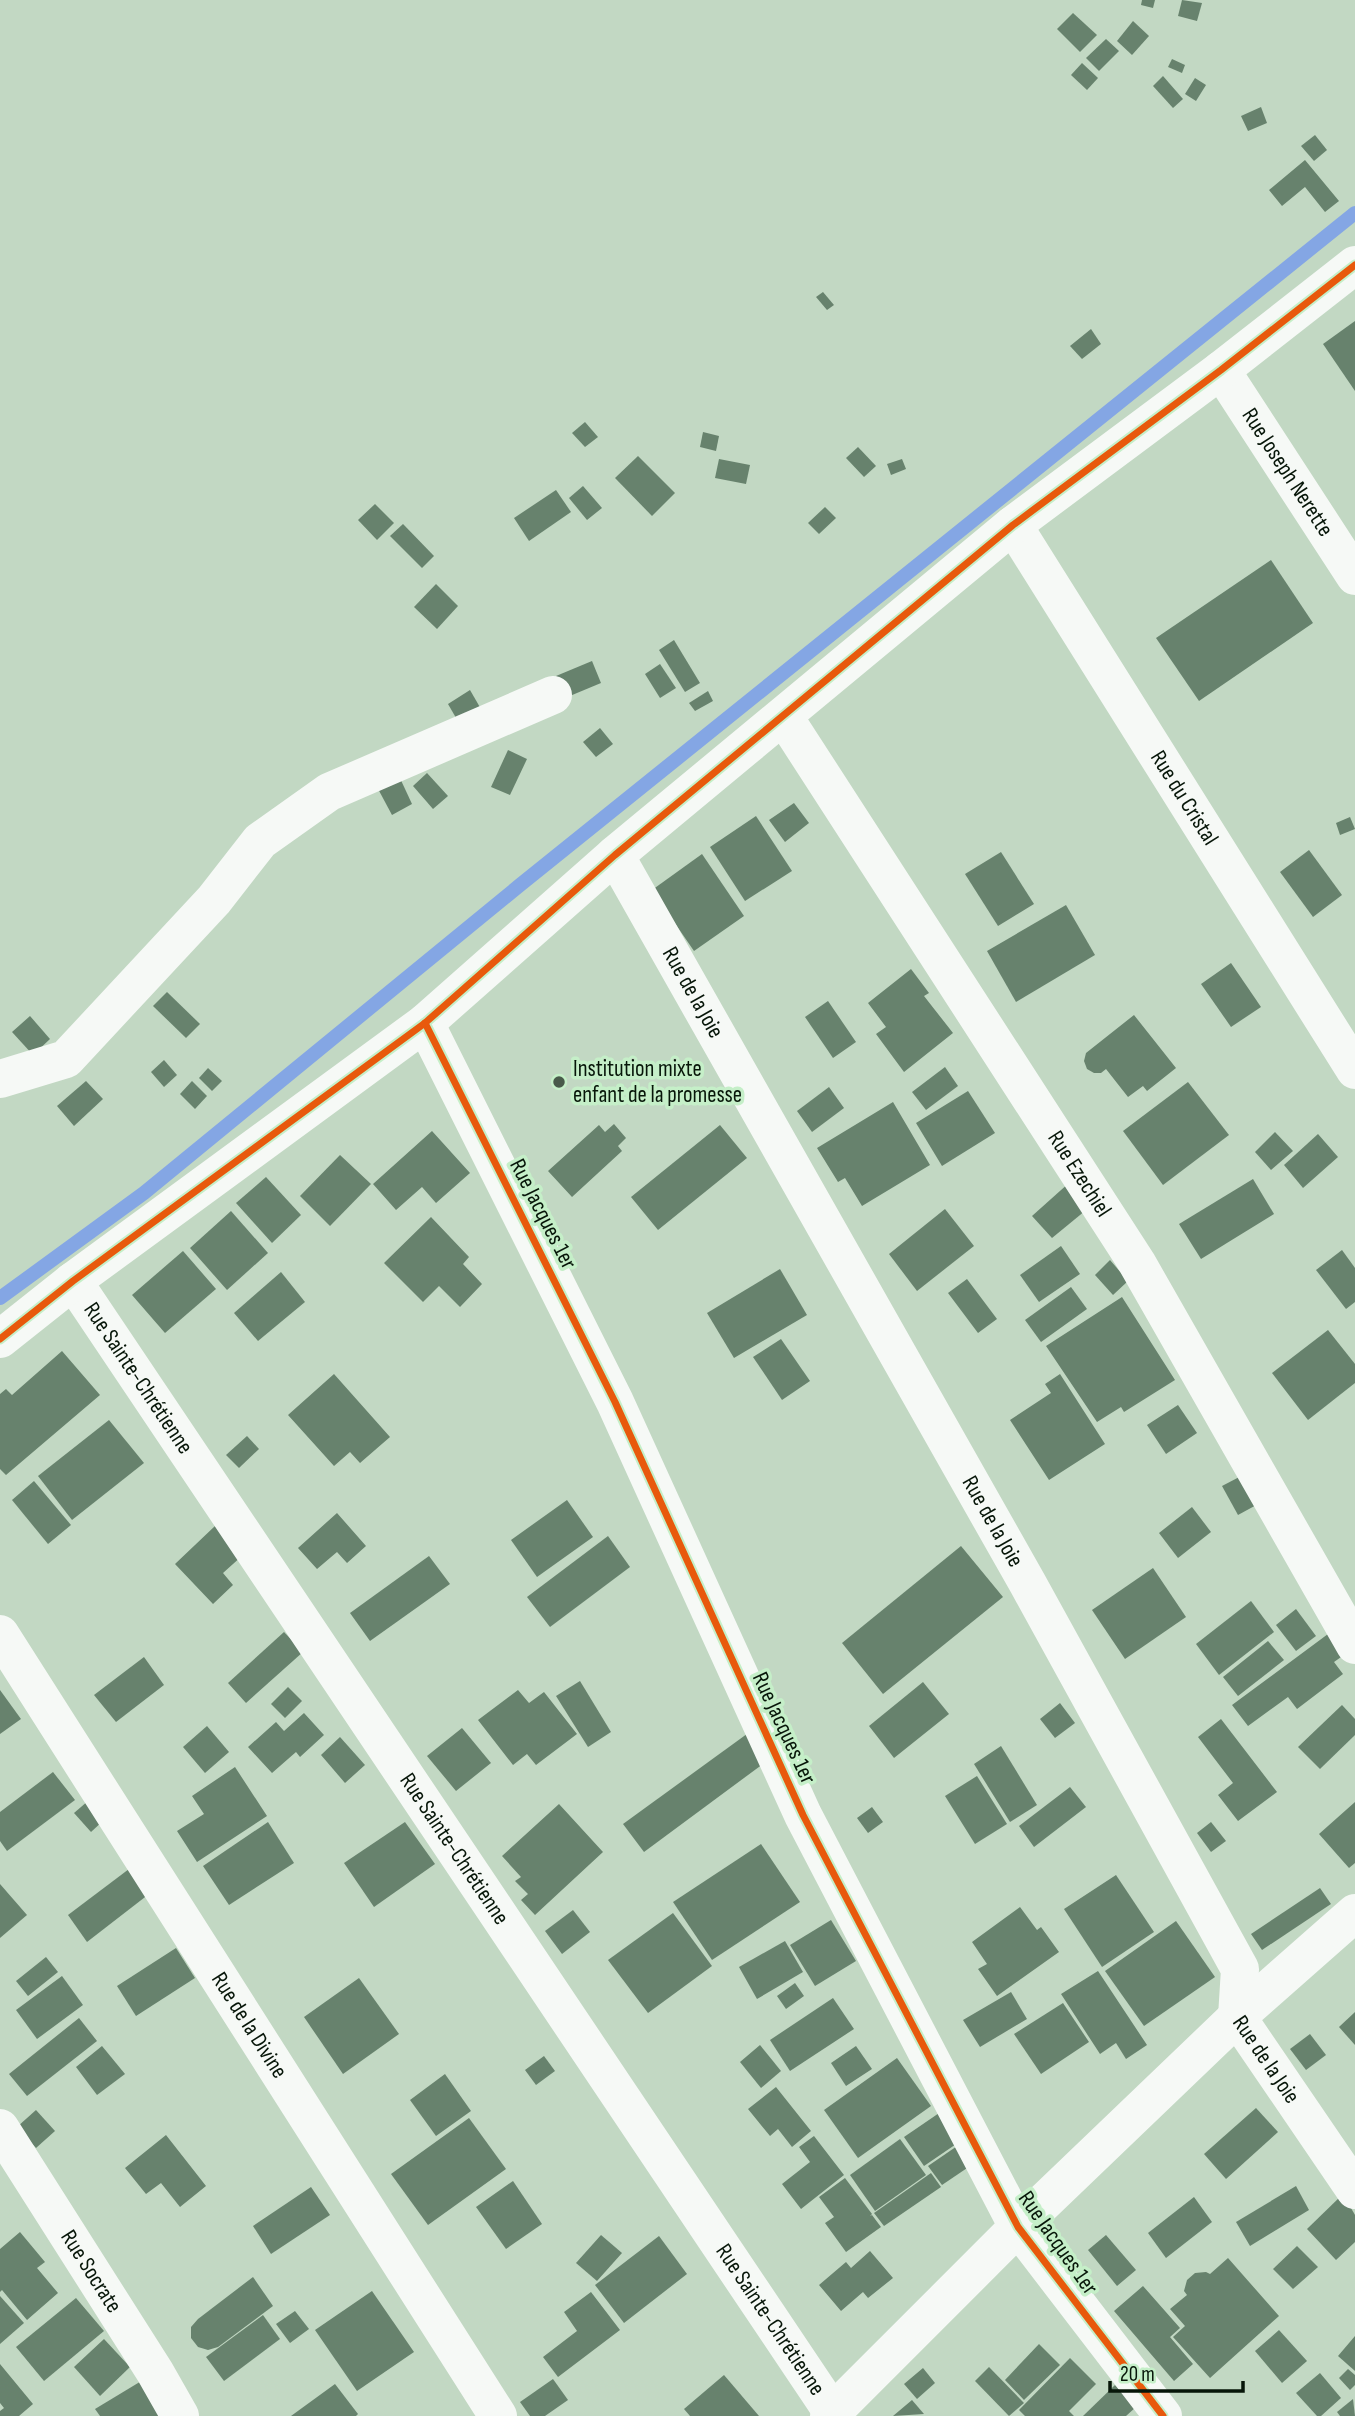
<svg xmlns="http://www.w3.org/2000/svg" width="1355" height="2416" viewBox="0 0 1355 2416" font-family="'Sofia Sans Condensed',sans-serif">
	<rect width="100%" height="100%" fill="#c2d8c3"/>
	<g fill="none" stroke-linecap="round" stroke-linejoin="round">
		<!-- stream -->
		<path stroke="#84a6e4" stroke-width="14" d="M0 1298 144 1193 520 885 1355 213"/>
	</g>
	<!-- building -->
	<g fill="#67826d">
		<path d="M1142 0H1155L1153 8 1141 5Z"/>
		<path d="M1182 0 1202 3 1197 21 1178 16Z"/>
		<path d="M1073 13 1097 35 1080 52 1057 29Z"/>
		<path d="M1133 21 1149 36 1132 55 1117 41Z"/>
		<path d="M1106 39 1119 51 1099 71 1086 58Z"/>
		<path d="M1172 59 1185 65 1182 73 1168 67Z"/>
		<path d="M1082 63 1098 78 1087 90 1071 75Z"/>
		<path d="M1163 76 1183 99 1173 108 1153 86Z"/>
		<path d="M1195 78 1206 85 1196 101 1185 94Z"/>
		<path d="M1261 107 1267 123 1248 131 1241 116Z"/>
		<path d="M1315 135 1327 150 1314 161 1301 146Z"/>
		<path d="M1305 160 1339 201 1325 212 1305 187 1282 206 1269 190Z"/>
		<path d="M823 292 834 305 827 310 816 297Z"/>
		<path d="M1355 321V391L1323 344Z"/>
		<path d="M1091 329 1101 344 1082 359 1070 346Z"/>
		<path d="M585 422 598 437 585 447 572 433Z"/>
		<path d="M703 432 719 436 716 451 700 447Z"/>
		<path d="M858 447 876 466 864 477 846 458Z"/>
		<path d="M638 456 675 493 652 516 615 478Z"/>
		<path d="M719 459 750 465 746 484 715 478Z"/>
		<path d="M902 459 906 469 891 475 887 464Z"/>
		<path d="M583 486 602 508 587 520 569 498Z"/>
		<path d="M556 490 571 512 529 541 514 518Z"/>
		<path d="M375 504 394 523 377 540 358 520Z"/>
		<path d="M825 507 836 518 819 534 808 523Z"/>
		<path d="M403 524 434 556 422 568 390 536Z"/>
		<path d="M1271 560 1313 623 1199 701 1156 638Z"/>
		<path d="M436 584 458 606 437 629 414 607Z"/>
		<path d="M674 640 700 683 685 692 659 650Z"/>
		<path d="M592 661 601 683 565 698 556 676Z"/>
		<path d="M660 664 676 688 660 698 645 674Z"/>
		<path d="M470 690 485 716 463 730 448 704Z"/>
		<path d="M708 691 713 701 695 711 689 703Z"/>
		<path d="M600 728 613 744 596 757 583 742Z"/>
		<path d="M508 750 527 759 510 795 491 787Z"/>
		<path d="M427 773 448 796 433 809 413 786Z"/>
		<path d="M399 776 412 804 392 815 377 787Z"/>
		<path d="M794 803 809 823 785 842 769 820Z"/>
		<path d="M756 816 792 871 745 901 710 847Z"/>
		<path d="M1350 817 1355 829 1340 835 1336 823Z"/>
		<path d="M1309 850 1342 895 1313 917 1280 872Z"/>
		<path d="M1001 852 1034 904 998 926 965 874Z"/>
		<path d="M702 854 744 916 694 951 652 890Z"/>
		<path d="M1066 905 1095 955 1016 1002 987 951Z"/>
		<path d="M1231 963 1261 1007 1231 1027 1201 984Z"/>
		<path d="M911 969 929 993 924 996 953 1033 904 1072 876 1034 886 1027 868 1003Z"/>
		<path d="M167 992 200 1024 186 1038 153 1006Z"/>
		<path d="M828 1001 856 1042 833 1058 805 1017Z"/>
		<path d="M1134 1015 1176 1068 1147 1091 1143 1086 1128 1097 1106 1069 1101 1073H1094L1087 1069 1084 1061 1086 1053Z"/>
		<path d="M30 1016 50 1039 33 1055 12 1032Z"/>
		<path d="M164 1060 177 1075 164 1087 151 1072Z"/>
		<path d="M945 1067 958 1086 926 1110 912 1092Z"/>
		<path d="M208 1068 222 1081 212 1091 199 1078Z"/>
		<path d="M86 1081 103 1099 74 1126 57 1106Z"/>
		<path d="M192 1081 207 1096 195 1109 180 1094Z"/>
		<path d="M1188 1082 1229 1135 1163 1185 1123 1131Z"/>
		<path d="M829 1087 844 1108 812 1132 797 1111Z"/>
		<path d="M968 1091 995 1133 942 1166 916 1123Z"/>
		<path d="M893 1102 930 1165 862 1206 845 1178 838 1182 817 1148Z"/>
		<path d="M614 1124 626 1138 618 1146 622 1151 572 1197 548 1171 599 1125 605 1132Z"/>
		<path d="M720 1125 747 1158 658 1230 631 1197Z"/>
		<path d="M432 1131 470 1173 436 1203 422 1187 396 1210 373 1184Z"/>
		<path d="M1275 1132 1293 1151 1271 1170 1255 1152Z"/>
		<path d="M1318 1134 1338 1157 1303 1188 1284 1165Z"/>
		<path d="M340 1155 371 1184 330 1226 300 1196Z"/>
		<path d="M266 1177 301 1215 272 1243 236 1203Z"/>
		<path d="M1253 1179 1274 1214 1201 1259 1179 1224Z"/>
		<path d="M1070 1182 1091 1206 1052 1238 1032 1216Z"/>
		<path d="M945 1209 974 1246 917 1291 889 1254Z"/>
		<path d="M231 1211 268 1253 227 1290 190 1248Z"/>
		<path d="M431 1217 469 1257 463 1264 482 1284 460 1307 439 1286 423 1302 384 1263Z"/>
		<path d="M1061 1246 1080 1274 1039 1302 1020 1275Z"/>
		<path d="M1342 1250 1355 1268V1302L1346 1309 1316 1270Z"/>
		<path d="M183 1251 216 1289 165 1333 132 1295Z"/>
		<path d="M1110 1260 1128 1281 1113 1295 1095 1275Z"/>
		<path d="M780 1269 807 1315 734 1358 707 1313Z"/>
		<path d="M281 1272 305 1302 258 1341 234 1313Z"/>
		<path d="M967 1279 997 1319 978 1333 948 1293Z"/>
		<path d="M1071 1287 1087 1309 1041 1342 1025 1320Z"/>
		<path d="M1122 1297 1175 1380 1124 1412 1121 1407 1097 1422 1046 1346Z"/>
		<path d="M1328 1330 1355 1364V1383L1308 1420 1272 1373Z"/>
		<path d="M781 1339 810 1381 782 1400 753 1357Z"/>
		<path d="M62 1351 100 1395 6 1475 0 1469V1394L6 1389 12 1395Z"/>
		<path d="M334 1374 390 1437 360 1463 350 1452 334 1466 288 1415Z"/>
		<path d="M1060 1374 1105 1444 1049 1480 1010 1420 1051 1393 1045 1384Z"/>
		<path d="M1178 1405 1197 1433 1166 1454 1147 1425Z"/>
		<path d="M109 1420 144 1463 72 1520 38 1476Z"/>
		<path d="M247 1436 259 1449 239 1468 226 1455Z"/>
		<path d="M1245 1474 1260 1503 1238 1515 1222 1486Z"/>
		<path d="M34 1481 71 1525 48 1544 12 1500Z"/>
		<path d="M567 1500 593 1537 537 1577 511 1540Z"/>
		<path d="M1192 1507 1211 1532 1178 1558 1159 1533Z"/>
		<path d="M337 1513 366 1546 347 1563 337 1552 317 1569 298 1548Z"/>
		<path d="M215 1526 243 1555 223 1573 233 1585 213 1604 175 1564Z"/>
		<path d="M608 1536 630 1567 550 1627 527 1597Z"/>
		<path d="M961 1546 1003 1597 883 1694 842 1643Z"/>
		<path d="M429 1556 450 1584 370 1641 350 1613Z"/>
		<path d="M1153 1568 1186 1617 1125 1659 1092 1610Z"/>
		<path d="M1251 1601 1274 1632 1219 1675 1196 1644Z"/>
		<path d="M1296 1609 1316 1636 1296 1651 1276 1625Z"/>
		<path d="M284 1632 303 1652 246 1703 228 1683Z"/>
		<path d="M1328 1634 1344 1655 1334 1662 1343 1674 1297 1709 1288 1697 1248 1726 1232 1705Z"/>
		<path d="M1268 1641 1284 1660 1238 1696 1223 1677Z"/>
		<path d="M144 1657 164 1685 116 1722 94 1695Z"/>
		<path d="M580 1681 611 1732 588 1747 556 1696Z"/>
		<path d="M923 1682 949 1714 894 1758 869 1726Z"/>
		<path d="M288 1687 302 1701 285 1718 271 1704Z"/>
		<path d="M0 1690 21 1719 0 1734Z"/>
		<path d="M518 1690 529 1703 544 1692 577 1734 536 1765 527 1754 513 1765 478 1720Z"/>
		<path d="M1060 1703 1075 1723 1055 1738 1040 1719Z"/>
		<path d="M1342 1705 1355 1719V1735L1320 1769 1298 1747Z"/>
		<path d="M304 1713 324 1735 300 1757 296 1752 272 1773 248 1747 276 1722 284 1731Z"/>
		<path d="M1221 1719 1277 1792 1238 1821 1218 1795 1233 1783 1198 1737Z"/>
		<path d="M207 1726 229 1752 205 1773 183 1747Z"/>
		<path d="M462 1728 491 1763 456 1791 427 1756Z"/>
		<path d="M751 1731 771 1758 644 1852 623 1824Z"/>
		<path d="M340 1737 365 1765 345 1783 321 1755Z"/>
		<path d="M1001 1746 1037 1805 1010 1822 974 1764Z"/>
		<path d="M235 1767 267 1816 197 1862 177 1831 204 1814 192 1796Z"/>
		<path d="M53 1772 75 1800 7 1851 0 1841V1812Z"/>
		<path d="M977 1776 1007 1824 975 1844 945 1796Z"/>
		<path d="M1070 1787 1086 1807 1034 1847 1019 1826Z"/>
		<path d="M88 1801 104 1820 91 1832 74 1813Z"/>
		<path d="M1355 1802V1863L1349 1868 1319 1834Z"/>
		<path d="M559 1804 603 1852 535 1915 521 1900 528 1894 515 1881 521 1877 502 1856Z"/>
		<path d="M872 1807 883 1822 868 1833 857 1818Z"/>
		<path d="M268 1822 294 1863 229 1905 203 1866Z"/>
		<path d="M405 1822 435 1864 374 1907 344 1863Z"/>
		<path d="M1211 1822 1226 1841 1211 1852 1197 1833Z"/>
		<path d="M761 1844 800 1902 712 1960 673 1902Z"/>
		<path d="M129 1869 149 1894 87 1942 68 1915Z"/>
		<path d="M1116 1875 1154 1932 1102 1967 1064 1909Z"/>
		<path d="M0 1884 27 1915 0 1938Z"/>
		<path d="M1320 1888 1331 1904 1262 1950 1251 1934Z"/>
		<path d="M1020 1907 1037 1930 1041 1927 1059 1952 997 1996 978 1969 987 1964 972 1942Z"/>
		<path d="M573 1910 590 1932 562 1954 545 1931Z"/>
		<path d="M673 1913 712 1966 648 2013 608 1960Z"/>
		<path d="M831 1920 856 1961 815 1986 790 1945Z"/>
		<path d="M1176 1921 1215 1977 1144 2026 1105 1971Z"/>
		<path d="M785 1941 803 1972 757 1999 739 1967Z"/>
		<path d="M176 1948 195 1978 136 2016 117 1986Z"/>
		<path d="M46 1957 58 1972 28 1996 16 1981Z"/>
		<path d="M1098 1971 1147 2045 1126 2059 1116 2043 1100 2054 1061 1994Z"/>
		<path d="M62 1976 83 2005 37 2039 16 2010Z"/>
		<path d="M359 1978 399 2034 343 2074 304 2017Z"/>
		<path d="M795 1983 804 1996 786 2009 777 1996Z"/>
		<path d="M1011 1992 1027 2019 980 2047 963 2020Z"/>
		<path d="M833 1998 854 2029 790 2071 770 2040Z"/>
		<path d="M1063 2003 1089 2042 1041 2074 1014 2034Z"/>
		<path d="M1355 2012V2045L1339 2027Z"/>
		<path d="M79 2018 97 2041 27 2096 9 2074Z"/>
		<path d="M1310 2034 1326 2055 1306 2070 1290 2049Z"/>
		<path d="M760 2045 781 2071 761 2088 740 2062Z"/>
		<path d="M102 2046 125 2074 97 2095 76 2067Z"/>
		<path d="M856 2046 872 2069 846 2086 831 2063Z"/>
		<path d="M544 2056 555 2071 536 2085 525 2070Z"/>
		<path d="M897 2058 931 2106 858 2158 824 2110Z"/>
		<path d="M445 2074 471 2111 436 2136 410 2100Z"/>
		<path d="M776 2087 811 2131 792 2147 778 2129 770 2136 748 2109Z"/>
		<path d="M1256 2108 1278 2132 1226 2179 1204 2154Z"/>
		<path d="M945 2109 965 2138 924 2166 904 2137Z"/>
		<path d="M36 2110 55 2131 36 2148 17 2127Z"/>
		<path d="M469 2118 506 2169 428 2225 391 2174Z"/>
		<path d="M166 2135 206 2186 180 2207 161 2183 146 2194 125 2168Z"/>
		<path d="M814 2136 844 2175 801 2209 782 2184 810 2162 799 2147Z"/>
		<path d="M900 2139 926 2175 875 2211 850 2175Z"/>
		<path d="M963 2142 976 2162 942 2185 928 2166Z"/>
		<path d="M931 2173 941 2187 884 2226 874 2213Z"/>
		<path d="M845 2178 872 2214 870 2216 872 2215 881 2227 846 2252 825 2223 834 2217 819 2197Z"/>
		<path d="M513 2181 542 2224 506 2249 476 2207Z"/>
		<path d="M1296 2186 1309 2210 1250 2246 1236 2222Z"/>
		<path d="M311 2187 330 2215 271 2254 253 2226Z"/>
		<path d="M1343 2194 1355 2215V2242L1336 2260 1307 2229Z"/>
		<path d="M1194 2197 1212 2222 1166 2258 1148 2233Z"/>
		<path d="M20 2232 45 2262 37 2268 58 2293 27 2320 2 2290 0 2292V2249Z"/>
		<path d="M601 2235 622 2253 597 2281 576 2263Z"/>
		<path d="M1106 2235 1136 2270 1117 2286 1088 2250Z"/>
		<path d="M659 2236 687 2274 624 2323 595 2285Z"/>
		<path d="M1297 2246 1318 2267 1293 2289 1273 2269Z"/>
		<path d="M870 2251 893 2278 868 2298 863 2292 841 2311 819 2285 846 2262 851 2268Z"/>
		<path d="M1228 2258 1279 2316 1210 2378 1173 2337 1185 2326 1170 2309 1187 2295 1184 2291 1187 2280 1195 2273 1206 2272 1210 2274Z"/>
		<path d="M253 2277 273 2306 218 2347 208 2350 198 2347 191 2338V2327L198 2319Z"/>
		<path d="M1143 2286 1180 2328 1170 2337 1193 2364 1174 2381 1114 2311Z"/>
		<path d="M372 2291 414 2352 357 2391 315 2330Z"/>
		<path d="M591 2292 620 2330 558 2377 543 2357 577 2331 564 2312Z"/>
		<path d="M0 2296 24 2323 0 2344Z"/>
		<path d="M76 2298 104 2331 44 2381 16 2347Z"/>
		<path d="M295 2311 309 2329 290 2343 276 2324Z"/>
		<path d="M263 2315 280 2339 224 2381 206 2357Z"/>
		<path d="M1279 2330 1307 2361 1282 2383 1255 2351Z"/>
		<path d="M1355 2336V2371L1338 2356Z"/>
		<path d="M104 2339 130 2367 100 2396 74 2367Z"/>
		<path d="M1039 2344 1060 2365 1024 2400 1005 2380Z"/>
		<path d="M1070 2358 1096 2384 1069 2411 1074 2416H1025L1019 2410Z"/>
		<path d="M0 2364 33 2404 19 2416H0V2411L4 2408 0 2403Z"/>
		<path d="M989 2367 1024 2403 1009 2416 975 2381Z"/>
		<path d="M923 2368 935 2383 917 2399 904 2384Z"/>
		<path d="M1348 2369 1355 2375V2385L1350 2390 1339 2378Z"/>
		<path d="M1320 2373 1341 2398 1321 2416H1317L1296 2393Z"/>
		<path d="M724 2375 759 2416H690L684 2409Z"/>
		<path d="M553 2379 568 2400 545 2416H530L520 2402Z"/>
		<path d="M143 2380 165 2416H100L95 2409Z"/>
		<path d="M335 2384 358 2414 356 2416H291Z"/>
		<path d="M1115 2385 1136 2407 1126 2416H1083Z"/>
		<path d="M1353 2399 1355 2416H1340L1337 2412Z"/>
		<path d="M912 2400 924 2414 893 2416Z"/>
	</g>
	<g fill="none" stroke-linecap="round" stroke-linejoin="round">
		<!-- minor -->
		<g stroke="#f6f9f6" stroke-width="38">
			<path id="s1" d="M1221 370 1355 576"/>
			<path id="s2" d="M1013 525 1355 1070"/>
			<path id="s3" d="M784 717 1137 1263 1355 1645"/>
			<path id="s4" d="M615 855 1028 1584 1240 1969 1237 2017 1355 2190"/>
			<path d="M425 1023 615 1402 803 1815 1018 2227 1163 2416"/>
			<path d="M0 1079 66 1059 214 900 260 841 329 792 553 695"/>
			<path id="s5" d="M73 1281 835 2416"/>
			<path d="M0 1339 73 1281 425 1023 615 855 1013 525 1221 370 1355 265"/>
			<path id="s6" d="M0 1634 498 2416"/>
			<path id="s7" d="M0 2128 155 2372 180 2416"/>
			<path d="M829 2416 1018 2227 1237 2017 1355 1913"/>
		</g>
		<!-- cycleway casing -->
		<g stroke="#c5efc8" stroke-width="11">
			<g id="cycleway">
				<path d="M425 1023 615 1402 803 1815 1018 2227 1163 2416"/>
				<path d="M0 1339 73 1281 425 1023 615 855 1013 525 1221 370 1355 265"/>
			</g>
		</g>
		<!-- cycleway -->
		<use href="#cycleway" stroke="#e8590c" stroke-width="7"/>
	</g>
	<!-- markers -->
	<circle fill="#485a4a" stroke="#c5efc8" stroke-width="2.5" cx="559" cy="1082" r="7"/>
	<g text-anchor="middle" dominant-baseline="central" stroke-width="7" stroke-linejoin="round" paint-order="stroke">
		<!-- street labels -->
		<g font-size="23" fill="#071609" stroke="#c5efc8">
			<text stroke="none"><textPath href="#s1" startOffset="122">Rue Joseph Nerette</textPath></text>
			<text stroke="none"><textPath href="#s2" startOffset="322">Rue du Cristal</textPath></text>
			<text stroke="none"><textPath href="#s4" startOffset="158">Rue de la Joie</textPath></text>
			<text stroke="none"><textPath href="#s3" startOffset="544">Rue Ezechiel</textPath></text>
			<text transform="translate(543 1214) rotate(63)">Rue Jacques 1er</text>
			<text stroke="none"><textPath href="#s5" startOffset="117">Rue Sainte-Chrétienne</textPath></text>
			<text stroke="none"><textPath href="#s4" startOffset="766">Rue de la Joie</textPath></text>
			<text transform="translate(784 1728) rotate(65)">Rue Jacques 1er</text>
			<text stroke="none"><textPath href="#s5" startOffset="684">Rue Sainte-Chrétienne</textPath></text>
			<text stroke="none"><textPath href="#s6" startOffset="464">Rue de la Divine</textPath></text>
			<text stroke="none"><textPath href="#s4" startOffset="1377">Rue de la Joie</textPath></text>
			<text transform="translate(1058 2243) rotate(55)">Rue Jacques 1er</text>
			<text stroke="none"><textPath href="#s7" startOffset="170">Rue Socrate</textPath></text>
			<text stroke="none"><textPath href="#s5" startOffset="1251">Rue Sainte-Chrétienne</textPath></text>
		</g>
		<!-- poi labels -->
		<g font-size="23" fill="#071609" stroke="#c5efc8" text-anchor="start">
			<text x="573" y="1069">Institution mixte<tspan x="573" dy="26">enfant de la promesse</tspan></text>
		</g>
	</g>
	<!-- scale -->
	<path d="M1110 2381v10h133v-10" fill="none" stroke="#071609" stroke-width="3.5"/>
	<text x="1120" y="2381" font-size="21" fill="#071609" stroke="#c5efc8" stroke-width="5" paint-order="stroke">20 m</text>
</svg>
